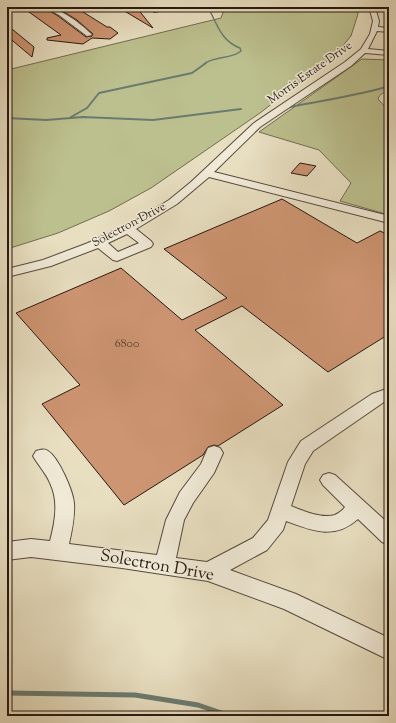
<svg xmlns="http://www.w3.org/2000/svg" width="396" height="723" viewBox="0 0 396 723" font-family="'Sorts Mill Goudy',serif">
	<rect width="100%" height="100%" fill="#e8dfc1"/>
	<filter id="stains"><feTurbulence type="fractalNoise" baseFrequency=".005" numOctaves="4"/><feColorMatrix values="0 0 0 0 .2 0 0 0 0 .09 0 0 0 0 .02 0 0 0 .5 -.17"/></filter>
	<radialGradient id="worn" r=".72"><stop offset=".6" stop-color="#630" stop-opacity="0"/><stop offset="1" stop-color="#630" stop-opacity=".3"/></radialGradient>
	<!-- green -->
	<g fill="#bcc08e" stroke="#716c50">
		<path d="M225 7H357L358 14 351 36 336 54 260 113 151 188 109 211 58 233 7 249V70L221 18Z"/>
		<path d="M362 59 389 60V91C384 93 380 93 378 99L389 111V215L340 201 351 183 319 150 259 132Z"/>
	</g>
	<g fill="none" stroke-linecap="round" stroke-linejoin="round">
		<!-- stream-far2 -->
		<g stroke="#6a7b71" stroke-width="1.5">
			<path d="M210 11C232 8 258 14 278 7"/>
			<path d="M204 64C216 55 230 60 241 51L240 48C221 41 217 24 208 7"/>
		</g>
		<!-- stream-far1 -->
		<g stroke="#6a7b71" stroke-width="2">
			<path d="M290 107C323 100 357 96 389 86"/>
			<path d="M71 117 87 108 99 93 192 73 206 63"/>
			<path d="M7 118 46 120 83 117 153 120 241 109"/>
		</g>
		<!-- stream -->
		<path stroke="#6a7b71" stroke-width="5" d="M7 693 135 695 198 705 230 716"/>
	</g>
	<!-- building -->
	<g fill="#ce9572" stroke="#261812">
		<path d="M22 7H43L58 16 86 37 92 36 93 34 77 20 64 12 53 7H75L107 27H110L118 33 110 39 92 38 83 44 47 40V38L61 35Z"/>
		<path d="M137 8 153 28 121 9Z"/>
		<path d="M7 25 34 47 32 57 7 36Z"/>
		<path d="M300 163 316 166 307 176 291 173Z"/>
		<path d="M282 199 357 243 380 231 389 235V334L328 372 242 306 195 330 283 405 218 446 214 445 208 447 203 455 124 505 42 404 80 385 16 313 121 268 182 320 227 298 164 249Z"/>
	</g>
	<g fill="none" stroke-linecap="round" stroke-linejoin="round">
		<!-- minor casing -->
		<g stroke="#564a3e" stroke-width="2">
			<g id="minor">
				<path d="M44 7C59 7 82 24 92 35L87 36 59 15Z"/>
				<path d="M152 7H158L159 11 154 12Z"/>
				<path d="M369 7H375L379 21 378 27 389 28V32L377 31 368 49 389 51V55L365 53 351 66 260 127 214 172 389 216V223L209 177 177 204 136 229 151 241 153 244 151 247 117 261 113 260 98 248 51 266 7 277V269L43 260 88 243 135 221 169 200 191 182 254 123 345 62 361 49 370 34 373 21ZM127 234 139 243 118 252 108 243Z"/>
				<path d="M389 388V400L384 402 313 451 305 464 291 506C303 511 322 519 335 515 339 513 343 510 345 507L323 485 320 480 323 475 329 473 335 475 389 524V545L382 542 358 519C334 540 313 531 286 521L283 530 267 550 230 570 296 594 389 638V660L284 609 208 581 122 568 31 557 7 560V542L31 539 50 541C55 522 59 501 50 483 46 473 38 465 33 456L36 451C40 450 44 448 48 451 59 458 73 491 74 503 75 517 72 530 69 544L157 555 166 520 180 492 201 464 208 448 214 446 220 448 223 453 214 473 193 503 184 520 176 558 207 562 253 538 268 520 288 462 301 441 372 394Z"/>
			</g>
		</g>
		<!-- minor -->
		<use href="#minor" fill="#f0ead7" fill-rule="evenodd"/>
	</g>
	<g text-anchor="middle" dominant-baseline="central" stroke-width="3" stroke-linejoin="round" paint-order="stroke">
		<!-- far-street labels -->
		<g font-size="12" fill="#261812" stroke="#f0ead7">
			<text transform="translate(310 73) rotate(-35)">Morris Estate Drive</text>
			<text transform="translate(129 225) rotate(-28)">Solectron Drive</text>
		</g>
		<!-- number labels -->
		<g font-size="12" fill="#50372a">
			<text x="127" y="344">6800</text>
		</g>
		<!-- near-street labels -->
		<g font-size="17" fill="#261812" stroke="#f0ead7">
			<text transform="translate(157 566) rotate(10)">Solectron Drive</text>
		</g>
	</g>
	<!-- margin -->
	<rect width="396" height="723" fill="none" stroke="#e8dfc1" stroke-width="24"/>
	<rect x="8" y="8" width="380" height="707" fill="none" stroke="#261812" stroke-width="2"/>
	<rect x="12" y="12" width="372" height="699" fill="none" stroke="#261812"/>
	<rect width="100%" height="100%" filter="url(#stains)"/>
	<rect width="100%" height="100%" fill="url(#worn)"/>
</svg>
